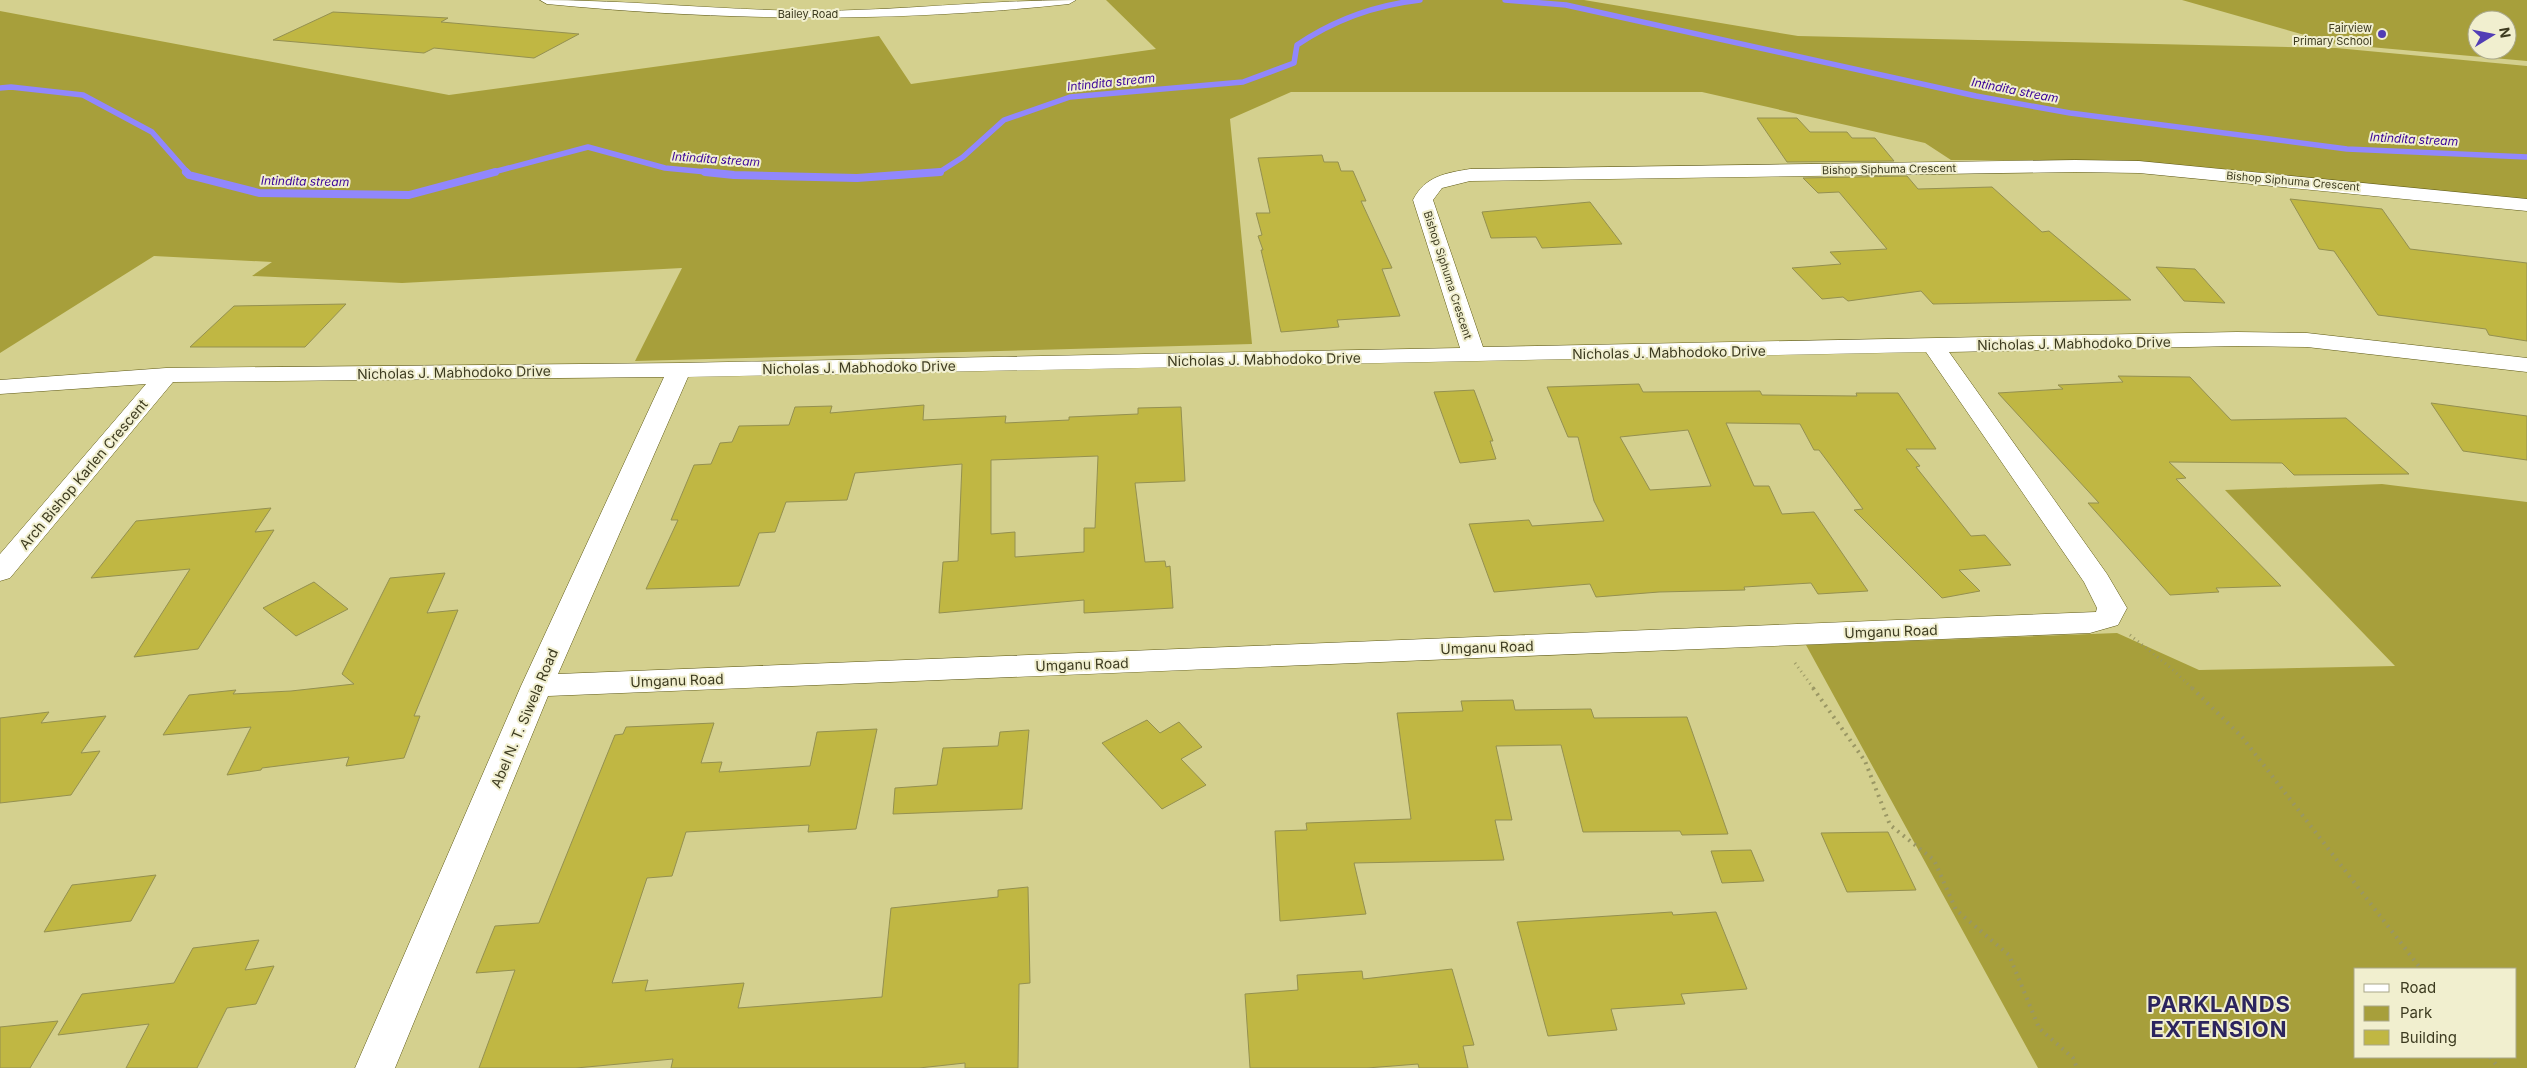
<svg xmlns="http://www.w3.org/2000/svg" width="2527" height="1068" viewBox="0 0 2527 1068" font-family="Inter,sans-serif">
	<rect width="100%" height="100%" fill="#d4d08e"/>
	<!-- green -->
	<g fill="#a79f3b" fill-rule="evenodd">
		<path d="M1106 0H1584L1798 36 2336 48 2527 66V202L2110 161 1951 160 1925 143 1702 92H1291L1230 119 1252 344 635 361 682 268 402 283 252 276 272 262 154 256 0 353V11L449 95 879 36 911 84 1156 49Z"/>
		<path d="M2182 0H2527V61L2336 44ZM2477 20H2507V50H2477Z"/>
		<path d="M2382 484 2527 502V1068H2038L1806 645 2117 633 2199 670 2395 666 2225 490ZM2356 969H2516V1057H2356Z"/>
	</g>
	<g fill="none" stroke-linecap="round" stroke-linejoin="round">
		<!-- stream-far1 -->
		<g stroke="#9187fd" stroke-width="5.5">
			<path d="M1505 0 1566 5 1976 96 2070 113 2347 149 2527 157"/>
			<path d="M0 88 11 87 83 95 152 132 188 173"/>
			<path d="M490 173 588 147 665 168 717 173"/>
			<path d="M938 173 963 157 1004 120 1070 97 1243 82 1294 63 1297 45C1334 20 1376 5 1420 0"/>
		</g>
		<!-- stream -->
		<g stroke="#9187fd" stroke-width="8">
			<path d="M186 172 189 175 259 193 409 195 495 172"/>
			<path d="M705 172 734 175 857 178 940 172"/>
		</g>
	</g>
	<!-- building -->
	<g fill="#c0b743" stroke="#949050" fill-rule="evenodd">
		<path d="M333 12 448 18 441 22 579 34 534 58 434 48 424 53 273 40Z"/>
		<path d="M1757 118H1797L1810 132H1847L1852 138H1875L1894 161 1787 162Z"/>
		<path d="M1322 155 1324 162H1338L1341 171H1353L1366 201H1361L1392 268 1382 269 1400 316 1337 320 1339 327 1281 332 1261 250H1263L1258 236 1262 235 1256 213H1270L1258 158Z"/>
		<path d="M1907 176 1918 189 1992 187 2042 232 2049 231 2131 300 1933 304 1921 291 1848 301 1843 297 1822 299 1792 268 1841 264 1830 252 1887 249 1839 192 1818 193 1803 178Z"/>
		<path d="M2290 199 2382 209 2410 249 2527 263V341L2489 335 2486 329 2378 315 2334 251 2319 249Z"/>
		<path d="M1590 202 1622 244 1542 248 1536 237 1491 238 1482 212Z"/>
		<path d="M2156 267 2195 269 2225 303 2184 301Z"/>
		<path d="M346 304 305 347H190L234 306Z"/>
		<path d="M2118 376 2190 377 2231 420 2346 418 2409 474 2294 475 2282 463 2169 462 2186 478 2176 479 2281 586 2216 588 2219 592 2170 595 2088 503H2099L1998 393 2063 389 2058 385 2123 382Z"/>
		<path d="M1639 384 1643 392 1760 391 1762 395 1857 396 1856 393H1898L1936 449H1906L1920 466 1916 467 1971 536 1985 535 2011 565 1959 570 1980 591 1942 598 1854 510 1863 509 1819 450H1814L1800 424 1726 423 1754 486H1769L1782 514 1814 512 1868 591 1818 594 1811 583 1744 587 1745 590 1659 592 1596 597 1590 584 1494 592 1469 524 1529 520 1532 526 1604 521 1594 501 1578 437H1568L1547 387ZM1688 430 1711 486 1650 490 1620 437Z"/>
		<path d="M1474 390 1493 441H1490L1496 459 1460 463 1434 392Z"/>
		<path d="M2431 403 2527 416V460L2463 451Z"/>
		<path d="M924 405 923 420 1006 416 1005 423 1069 420V417L1138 414V408L1181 407 1185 481 1135 483 1145 562 1165 561 1166 567 1170 566 1173 608 1084 613V600L939 613 943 562 958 561 962 464 855 473 847 500 786 502 775 532 759 533 739 586 646 589 678 520H671L694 465 711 464 720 443 732 442 739 426 789 425 795 407 832 406 830 413ZM1098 456 1095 528H1084V552L1015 557V532L991 534V460Z"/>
		<path d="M271 508 255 532 274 530 198 649 134 657 190 569 91 578 136 521Z"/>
		<path d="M445 573 427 613 458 610 414 716H420L404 758 346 766 349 757 262 768 261 770 227 775 251 727 163 735 189 695 236 690 233 694 291 691 354 684 342 674 390 578Z"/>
		<path d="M314 582 348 609 296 636 263 608Z"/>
		<path d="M1513 700 1515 710 1591 709 1594 718 1687 717 1728 834 1682 835 1680 831 1583 832 1561 745 1496 746 1512 820H1495L1504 860 1354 863 1366 914 1280 921 1275 831 1307 830 1306 823 1411 819 1397 713 1463 711 1461 701Z"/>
		<path d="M49 712 41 723 106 716 81 753 100 751 71 795 0 803V718Z"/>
		<path d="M1147 720 1160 733 1179 722 1202 747 1181 759 1206 785 1162 809 1102 743Z"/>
		<path d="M714 723 701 763 722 762 719 772 810 766 817 732 877 729 856 829 808 832 809 825 686 832 672 876 647 878 612 983 648 980 645 991 744 983 738 1008 882 997 891 908 998 897V890L1028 887 1030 983 1019 984 1018 1068H965V1063L919 1068H671L673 1059 576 1068H479L515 970 476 973 495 926 539 923 615 735 623 734 626 727Z"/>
		<path d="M1029 730 1022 809 893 814 895 788 937 785 943 748 998 746 1000 732Z"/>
		<path d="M1888 832 1916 890 1847 892 1821 833Z"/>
		<path d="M1751 850 1764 881 1722 883 1711 851Z"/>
		<path d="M156 875 131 921 44 932 72 885Z"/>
		<path d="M1672 912 1673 915 1716 912 1747 989 1681 994 1685 1004 1611 1009 1617 1030 1548 1036 1517 922Z"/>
		<path d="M259 940 245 970 274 966 256 1004 227 1008 197 1068H126L149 1024 58 1035 82 994 174 983 193 948Z"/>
		<path d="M1452 969 1474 1045 1463 1046 1468 1068H1419L1418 1064 1367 1068H1250L1245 994 1298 990 1297 975 1362 971 1363 979Z"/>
		<path d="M58 1021 30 1068H0V1027Z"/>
	</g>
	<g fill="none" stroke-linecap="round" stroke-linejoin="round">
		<!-- minor casing -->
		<g stroke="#5d5815" stroke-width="1">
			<g id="minor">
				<path d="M540 0C629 0 718 10 808 11 898 11 987 0 1076 0L1069 4C893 23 723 21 547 4Z"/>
				<path d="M2075 160 2139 161 2527 199V211L2139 173 2075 172 1470 181 1442 188 1433 200 1483 347 2237 332 2307 333 2527 358V372L2307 347 2237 346 1949 352 2107 574 2127 608 2118 625 2090 633 548 696 395 1068H355L521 686 664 377 173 382 10 578 0 581V554L146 384 0 394V380L166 368 679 363 1460 348 1413 200C1425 176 1446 173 1470 169ZM1926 352 2084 582 2097 608 2096 612 558 674 688 377Z"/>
			</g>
		</g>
		<!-- path-far1 -->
		<g stroke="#9a9764" stroke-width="3" stroke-dasharray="1 4" stroke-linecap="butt">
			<path d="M2130 635 2171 668 2193 689"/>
			<path d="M1795 663 1814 689"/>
		</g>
		<!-- path -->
		<g stroke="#9a9764" stroke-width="4" stroke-dasharray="2 5" stroke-linecap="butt">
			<path d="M1813 688 1865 761 1890 825 1934 860 1956 910 2009 955 2039 1028 2073 1058 2077 1068"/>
			<path d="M2192 688 2242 737 2421 969"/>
			<path d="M2490 1057 2499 1068"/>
		</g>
		<!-- minor -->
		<use href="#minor" fill="#fff" fill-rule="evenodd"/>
	</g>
	<!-- markers -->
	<circle fill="#523db5" stroke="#f1efcf" stroke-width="2" cx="2382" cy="34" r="5"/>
	<g text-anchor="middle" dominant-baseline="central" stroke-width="4" stroke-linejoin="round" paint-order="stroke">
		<!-- far-street labels -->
		<g font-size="11" fill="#3d3b20" stroke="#f1efcf">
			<text x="808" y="14">Bailey Road</text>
			<text transform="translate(1889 169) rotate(-1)">Bishop Siphuma Crescent</text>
			<text transform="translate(2293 181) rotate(5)">Bishop Siphuma Crescent</text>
			<text transform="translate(1448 275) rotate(72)">Bishop Siphuma Crescent</text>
		</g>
		<!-- far-poi labels -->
		<g font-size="11" fill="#3d3b20" stroke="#f1efcf" text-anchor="end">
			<text x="2372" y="28">Fairview<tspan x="2372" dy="13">Primary School</tspan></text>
		</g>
		<!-- far-water labels -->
		<g font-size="12" font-style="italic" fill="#3a0399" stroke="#f1efcf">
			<text transform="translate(1111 82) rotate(-6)">Intindita stream</text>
			<text transform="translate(2015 90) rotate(11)">Intindita stream</text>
			<text transform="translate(2414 139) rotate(3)">Intindita stream</text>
			<text transform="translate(716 159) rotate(4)">Intindita stream</text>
			<text transform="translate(305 181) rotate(1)">Intindita stream</text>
		</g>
		<!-- street labels -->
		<g font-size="14" fill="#3d3b20" stroke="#f1efcf">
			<text transform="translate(2074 343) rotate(-1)">Nicholas J. Mabhodoko Drive</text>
			<text transform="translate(1669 352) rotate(-1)">Nicholas J. Mabhodoko Drive</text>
			<text transform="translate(1264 359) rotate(-1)">Nicholas J. Mabhodoko Drive</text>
			<text transform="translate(859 367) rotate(-1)">Nicholas J. Mabhodoko Drive</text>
			<text transform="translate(454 372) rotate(-1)">Nicholas J. Mabhodoko Drive</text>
			<text transform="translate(83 474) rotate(-50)">Arch Bishop Karlen Crescent</text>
			<text transform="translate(1891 631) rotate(-2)">Umganu Road</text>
			<text transform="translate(1487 647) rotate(-2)">Umganu Road</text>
			<text transform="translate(1082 664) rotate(-2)">Umganu Road</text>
			<text transform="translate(677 680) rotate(-2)">Umganu Road</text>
			<text transform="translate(524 718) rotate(-67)">Abel N. T. Siwela Road</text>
		</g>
		<!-- near-district labels -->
		<g font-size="22" font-weight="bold" letter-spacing="1" fill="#2c245e" stroke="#f1efcf">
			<text x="2219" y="1004">PARKLANDS<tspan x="2219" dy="25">EXTENSION</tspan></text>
		</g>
	</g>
	<!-- legend -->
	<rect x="2354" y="968" width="162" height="90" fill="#f1efcf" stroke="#a9a789"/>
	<rect x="2364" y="984" width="25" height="8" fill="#ffffff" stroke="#a9a789"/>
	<text x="2400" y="993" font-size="15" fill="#3d3b20">Road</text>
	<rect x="2364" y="1006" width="25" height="15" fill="#a79f3b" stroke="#a9a789"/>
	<text x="2400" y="1018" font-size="15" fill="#3d3b20">Park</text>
	<rect x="2364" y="1030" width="25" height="15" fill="#c0b743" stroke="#a9a789"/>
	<text x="2400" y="1043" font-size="15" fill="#3d3b20">Building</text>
	<!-- north arrow -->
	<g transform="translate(2492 35) rotate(80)"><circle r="24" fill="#f1efcf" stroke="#a9a789"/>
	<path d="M0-4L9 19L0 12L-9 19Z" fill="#523db5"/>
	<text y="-8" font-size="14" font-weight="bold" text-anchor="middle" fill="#3d3b20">N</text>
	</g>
</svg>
